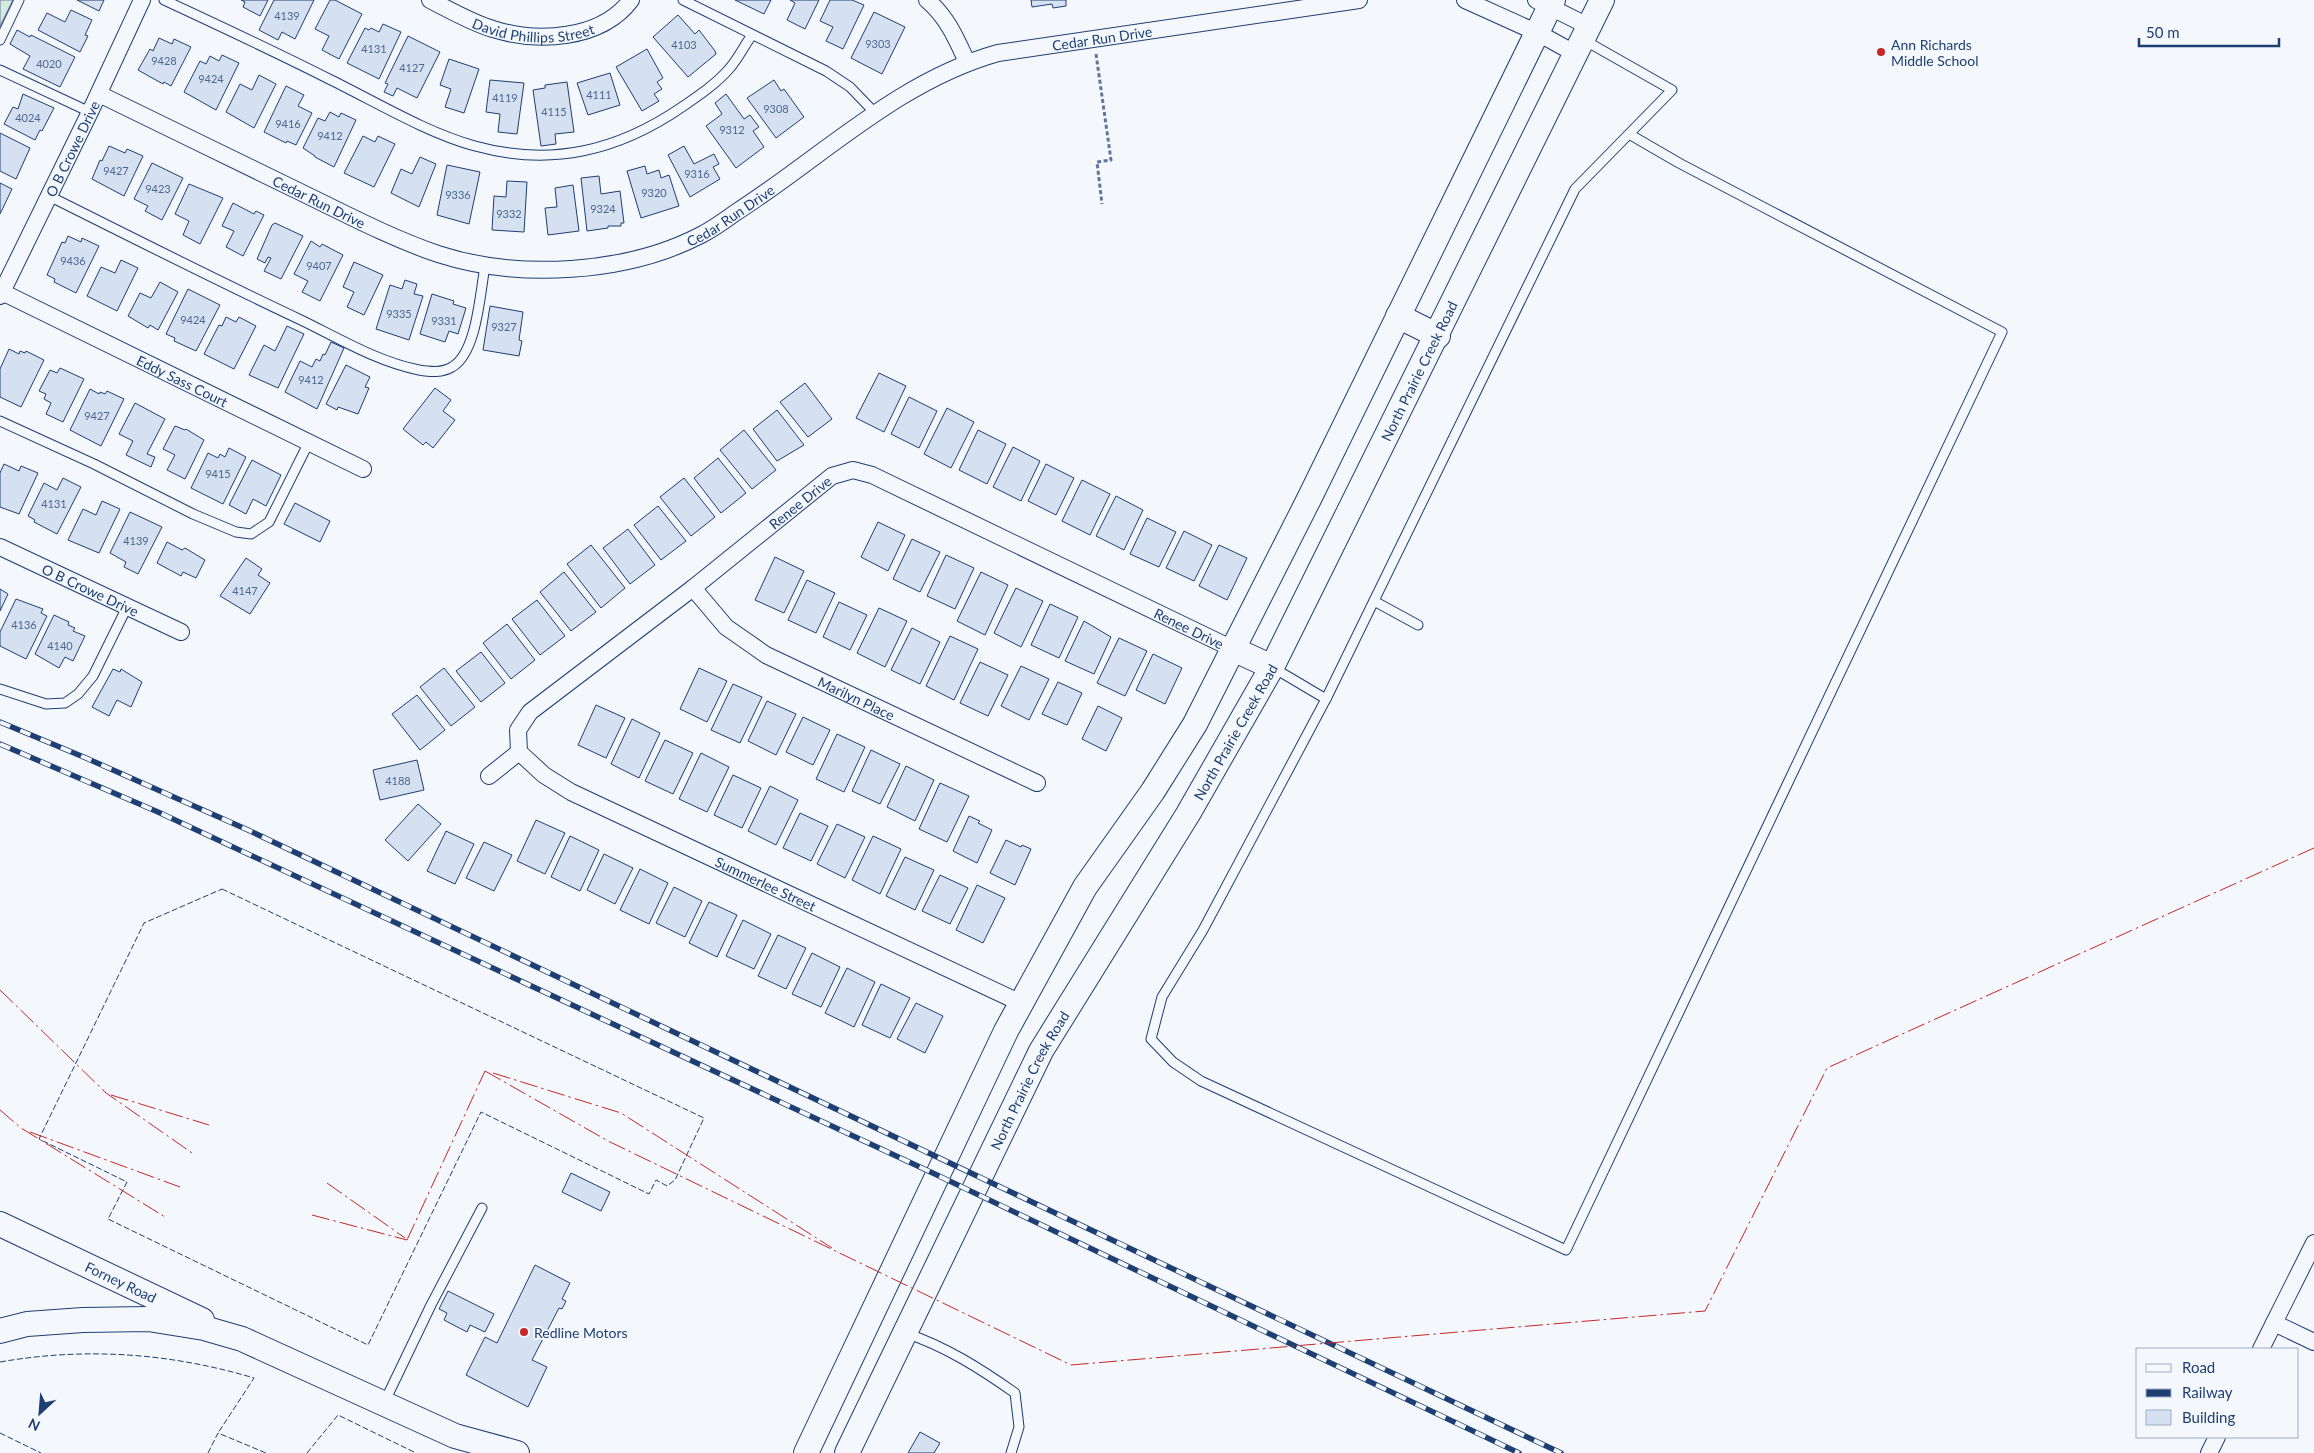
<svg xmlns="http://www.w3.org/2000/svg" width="2314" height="1453" viewBox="0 0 2314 1453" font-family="Lato,sans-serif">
	<rect width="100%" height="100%" fill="#f4f7fb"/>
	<!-- green -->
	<path fill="#d7e8df" stroke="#687fa3" d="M0 0H13L0 26Z"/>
	<!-- building -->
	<g fill="#d5e0f0" stroke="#1d3f73">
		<path d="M77 0H104L99 11Z"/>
		<path d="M241 0H268L260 16 243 7 245 2Z"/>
		<path d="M274 0H314L295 39 282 32 278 40 259 30Z"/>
		<path d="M330 0H335L362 14 339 59 322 50 329 36 315 29Z"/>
		<path d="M735 0H771L764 14Z"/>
		<path d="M790 0H819L805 29 787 20 795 3Z"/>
		<path d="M830 0H852L864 5 843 49 826 41 833 27 820 21Z"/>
		<path d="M1031 0H1066V6L1053 8 1052 4 1032 7Z"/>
		<path d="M71 10 92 20 85 35 88 36 80 52 38 30 47 13 65 22Z"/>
		<path d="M874 12 905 27 882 74 851 58Z"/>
		<path d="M678 15 695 34 699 30 715 51 716 54 688 77 653 37Z"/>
		<path d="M383 24 401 32 379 79 347 63 365 28 369 30 371 28 379 32Z"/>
		<path d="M17 30 30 37 31 35 75 57 60 87 23 69 30 56 10 44Z"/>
		<path d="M408 36 440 52 417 98 397 88 393 96 384 92 388 84 385 83Z"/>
		<path d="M159 38 172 44 174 39 191 47 171 86 164 82 163 84 138 70 150 49 153 51Z"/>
		<path d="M647 49 663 78 657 82 662 89 654 94 659 101 642 111 616 67Z"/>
		<path d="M222 55 239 63 216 110 184 92 200 61 206 64 210 56 219 61Z"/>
		<path d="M449 59 479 69 464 113 445 107 451 89 440 85Z"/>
		<path d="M610 73 620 105 588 115 577 83Z"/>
		<path d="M259 75 276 84 254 128 226 112 240 84 252 90Z"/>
		<path d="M490 80 524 83 517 134 498 132 500 114 486 112Z"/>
		<path d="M774 80 781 91 784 89 804 117 776 138 747 98Z"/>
		<path d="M567 82 574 132 555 134 556 144 541 146 533 90 545 88V85Z"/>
		<path d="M286 86 304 95 298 106 312 113 296 145 287 141 286 143 264 132Z"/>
		<path d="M23 94 54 108 42 131 40 130 35 140 4 124 13 107 18 109Z"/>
		<path d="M726 94 744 119 750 115 759 127 753 131 764 147 736 168 706 126 722 114 715 103Z"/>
		<path d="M330 112 339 117 341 113 356 120 334 167 315 157V156L303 148 318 118 325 121Z"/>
		<path d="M0 133 30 148 16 179 0 171Z"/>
		<path d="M363 136 375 142 378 136 395 144 374 187 344 173Z"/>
		<path d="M109 146 125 153 127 149 143 156 124 196 92 179 100 160 102 161Z"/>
		<path d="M684 146 694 164 714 154 719 164 713 167 720 179 690 197 668 155Z"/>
		<path d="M420 157 436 164 419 207 391 193 401 169 412 174Z"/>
		<path d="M152 163 183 178 162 220 145 211 148 206 134 199Z"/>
		<path d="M447 165 480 172 469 224 437 215Z"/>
		<path d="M645 166 647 174 659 170 661 178 669 175 679 206 641 218 627 171Z"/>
		<path d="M599 176 601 194 620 191 624 223H621V226H608V228L587 231 581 178Z"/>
		<path d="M507 181 527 182 524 232 492 230 494 196 506 197Z"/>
		<path d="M0 183 12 189 0 214Z"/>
		<path d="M189 184 223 198 200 244 183 235 189 221 175 214Z"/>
		<path d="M573 185 579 231 548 235 545 208 557 207 555 188Z"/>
		<path d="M233 203 254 214 256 211 264 215 243 256 226 247 234 231 222 226Z"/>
		<path d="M275 223 303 236 281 279 264 271 271 258 268 257 265 263 257 259 272 225Z"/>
		<path d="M68 236 81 242 82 238 99 246 76 293 54 282 55 279 47 275 62 242 65 243Z"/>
		<path d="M311 241 320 247 322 244 343 255 320 301 302 292 308 281 294 274Z"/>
		<path d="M121 260 138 268 117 311 87 296 101 267 115 273Z"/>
		<path d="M354 262 383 275 364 315 347 307 354 292 343 287Z"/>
		<path d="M405 280 417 284 414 294 423 296 409 340 376 329 390 285 402 289Z"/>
		<path d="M160 282 178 292 158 330 150 325 148 328 128 316 140 293 151 298Z"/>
		<path d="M188 289 220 305 196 351 174 341 175 338 166 334Z"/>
		<path d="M432 294 454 301 453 304 466 308 458 334 449 331 445 342 420 334Z"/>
		<path d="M490 306 523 312 519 340 522 341 519 356 483 350Z"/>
		<path d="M226 317 236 322 239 317 256 326 234 369 204 354 219 325 222 326Z"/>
		<path d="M287 326 304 334 278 388 249 375 264 345 275 351Z"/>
		<path d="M331 342 344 348 317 409 285 392 300 361 312 367 316 359 320 361 323 354 325 355Z"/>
		<path d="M9 349 19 354 20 351 25 353 26 351 44 360 21 407 0 397V369Z"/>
		<path d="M346 365 370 377 365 387 369 388 358 414 338 407 337 410 326 404Z"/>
		<path d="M60 368 84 379 63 422 46 414 51 403 44 399 46 394 39 391 50 370 57 373Z"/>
		<path d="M879 373 906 386 884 432 856 418Z"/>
		<path d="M805 383 832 419 808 437 780 402Z"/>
		<path d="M435 388 451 400 443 411 455 420 433 448 426 442 423 445 403 429Z"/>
		<path d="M90 389 99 394 100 392 105 394 107 391 124 399 101 446 70 430Z"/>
		<path d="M909 397 937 411 919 448 891 434Z"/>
		<path d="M135 403 165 419 147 454 155 457 151 467 126 455 133 441 119 434Z"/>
		<path d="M947 408 974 422 951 468 924 454Z"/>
		<path d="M777 410 804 445 777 461 753 429Z"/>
		<path d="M175 426 185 430 186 429 204 440 185 479 167 470 175 455 163 449Z"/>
		<path d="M744 430 776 470 752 489 720 450Z"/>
		<path d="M978 430 1006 444 987 484 959 470Z"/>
		<path d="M1013 447 1040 461 1021 501 993 487Z"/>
		<path d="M229 448 246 457 223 504 191 488 208 453 218 458 220 454 225 457Z"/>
		<path d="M718 458 746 493 721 513 694 478Z"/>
		<path d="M252 460 281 475 266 506 253 499 246 514 229 505Z"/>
		<path d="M4 464 19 471 21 466 38 473 19 514 0 507V473Z"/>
		<path d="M1046 464 1074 478 1056 515 1028 501Z"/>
		<path d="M63 478 81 487 57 534 34 522 35 520 28 516 44 483 57 490Z"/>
		<path d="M684 478 715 517 691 536 660 497Z"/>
		<path d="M1082 480 1110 494 1090 535 1062 521Z"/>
		<path d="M1116 496 1143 510 1124 550 1096 536Z"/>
		<path d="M102 501 120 509 99 553 68 540 83 509 96 515Z"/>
		<path d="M295 503 330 521 320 542 284 524Z"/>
		<path d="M658 506 686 541 661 560 634 525Z"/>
		<path d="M130 512 162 527 138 574 124 567 126 562 110 553Z"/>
		<path d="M1147 518 1176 532 1159 567 1130 554Z"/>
		<path d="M878 522 905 535 888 571 861 557Z"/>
		<path d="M628 529 655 565 630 584 603 548Z"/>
		<path d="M1184 531 1212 545 1194 581 1166 568Z"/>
		<path d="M912 539 940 552 920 592 893 579Z"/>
		<path d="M167 542 182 550 185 548 205 560 196 578 183 572 181 576 157 563Z"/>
		<path d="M591 545 625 588 601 608 567 564Z"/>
		<path d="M1219 545 1247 558 1227 600 1199 586Z"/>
		<path d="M946 555 974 568 955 609 927 596Z"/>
		<path d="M775 557 804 571 784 613 755 600Z"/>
		<path d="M246 558 262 569 258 575 270 583 250 614 220 596Z"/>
		<path d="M564 572 596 612 571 631 540 592Z"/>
		<path d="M981 572 1008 585 985 635 957 621Z"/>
		<path d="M807 580 835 593 816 633 788 620Z"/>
		<path d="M1016 588 1043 601 1021 647 994 633Z"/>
		<path d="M0 589 8 594 0 611Z"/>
		<path d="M16 599 43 609 41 613 47 616 26 659 0 646V632Z"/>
		<path d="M537 600 565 636 540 655 512 619Z"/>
		<path d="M839 602 867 615 850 650 823 637Z"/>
		<path d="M1050 604 1078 617 1059 658 1031 645Z"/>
		<path d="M879 608 907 621 885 667 857 653Z"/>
		<path d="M54 615 69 622 68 625 75 628 73 631 85 636 73 661 65 657 59 668 35 654Z"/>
		<path d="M1084 621 1111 637 1094 674 1065 661Z"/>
		<path d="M507 624 535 660 511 679 483 643Z"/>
		<path d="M912 628 940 642 920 684 891 670Z"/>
		<path d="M950 636 978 649 954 700 926 686Z"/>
		<path d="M1119 638 1147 651 1125 696 1097 683Z"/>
		<path d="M481 652 505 683 481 702 456 671Z"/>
		<path d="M1153 654 1182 668 1165 704 1136 690Z"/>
		<path d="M980 662 1008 675 988 716 960 703Z"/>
		<path d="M1021 666 1049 679 1029 720 1001 706Z"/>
		<path d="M444 668 475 707 451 726 420 687Z"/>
		<path d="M699 668 727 681 707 722 680 709Z"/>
		<path d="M113 669 120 672 121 669 142 682 131 707 117 700 109 716 92 707Z"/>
		<path d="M1058 682 1082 693 1067 725 1042 714Z"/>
		<path d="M733 684 762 697 740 743 711 730Z"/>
		<path d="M417 695 445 730 420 750 392 714Z"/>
		<path d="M767 701 796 714 776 755 748 741Z"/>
		<path d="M596 705 625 718 606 758 578 745Z"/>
		<path d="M1098 706 1122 718 1106 751 1082 739Z"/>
		<path d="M803 717 830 730 813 765 786 752Z"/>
		<path d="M632 719 660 733 639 778 611 764Z"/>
		<path d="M837 734 865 747 844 792 816 779Z"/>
		<path d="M665 740 693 753 673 794 645 781Z"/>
		<path d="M871 750 900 764 880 804 852 791Z"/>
		<path d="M701 753 729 767 707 812 679 799Z"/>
		<path d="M417 760 424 790 380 800 373 770Z"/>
		<path d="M906 766 934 780 915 821 887 807Z"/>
		<path d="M733 775 761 788 742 828 714 815Z"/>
		<path d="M940 783 969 796 947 842 919 829Z"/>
		<path d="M770 786 798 800 776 845 748 831Z"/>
		<path d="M418 804 441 824 408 861 385 840Z"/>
		<path d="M800 813 828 826 811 861 783 848Z"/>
		<path d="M969 816 980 821 978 823 992 830 977 863 953 851Z"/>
		<path d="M536 820 565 833 545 874 517 861Z"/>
		<path d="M837 824 865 837 845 878 817 864Z"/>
		<path d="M446 831 474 844 455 884 427 871Z"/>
		<path d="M570 836 599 850 580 891 551 877Z"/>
		<path d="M873 836 901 849 880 894 852 880Z"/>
		<path d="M1006 840 1021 847 1022 845 1031 849 1015 885 990 873Z"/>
		<path d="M484 842 512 855 494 891 466 878Z"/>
		<path d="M604 854 633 868 615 904 587 890Z"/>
		<path d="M905 857 934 870 915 910 886 896Z"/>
		<path d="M640 869 668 883 649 924 620 910Z"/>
		<path d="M940 875 968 888 950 924 922 911Z"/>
		<path d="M977 885 1005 898 983 943 956 930Z"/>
		<path d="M674 887 702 901 685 937 656 923Z"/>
		<path d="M709 902 737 915 717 957 689 943Z"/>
		<path d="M743 920 771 934 754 969 726 956Z"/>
		<path d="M778 935 806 948 786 989 758 976Z"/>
		<path d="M812 953 840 967 821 1007 792 994Z"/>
		<path d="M847 968 875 982 854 1027 825 1013Z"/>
		<path d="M881 984 910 998 890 1038 862 1025Z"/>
		<path d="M916 1003 943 1016 925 1053 897 1039Z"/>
		<path d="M571 1173 610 1192 601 1211 562 1192Z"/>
		<path d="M535 1265 570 1283 562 1299 566 1301 562 1309 559 1308 532 1360 547 1367 528 1407 466 1375 485 1337 497 1343Z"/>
		<path d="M448 1291 494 1314 485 1332 470 1325 467 1332 444 1320 447 1313 439 1309Z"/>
		<path d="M920 1432 940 1443 934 1453H908Z"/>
	</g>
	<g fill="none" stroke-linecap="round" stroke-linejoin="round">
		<!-- lane casing -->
		<g stroke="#1d3f73" stroke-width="11">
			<g id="lane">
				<path d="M164 0C220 26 276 52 331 80 376 102 427 133 475 146 551 167 618 151 682 107 698 96 716 84 729 69 738 59 744 46 752 35"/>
				<path d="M683 0 826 71 850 87 876 114"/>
				<path d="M0 40 19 0"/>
				<path d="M1584 40 1672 90 1575 189 1326 699 1203 930 1162 997 1151 1039 1173 1062 1201 1081 1566 1250 2002 332 1679 163 1629 134"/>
				<path d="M0 70 90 112"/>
				<path d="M49 196C133 238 216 280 301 320 338 338 378 362 419 370 431 372 442 373 452 367 477 353 480 293 485 266"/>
				<path d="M0 421 94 464 193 514 236 532 251 534 269 522 309 442"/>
				<path d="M1374 601 1418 625"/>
				<path d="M1272 667 1326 699"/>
				<path d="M0 689 46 704 65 703 78 694 93 676 127 607"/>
				<path d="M905 1333C945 1346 981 1369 1015 1393L1019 1427 1011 1453"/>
				<path d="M384 1403 431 1305 482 1208"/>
			</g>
		</g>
		<!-- street casing -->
		<g stroke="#1d3f73" stroke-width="18">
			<g id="street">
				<path id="s1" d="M430 0C450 10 472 23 493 29 537 43 601 40 631 0"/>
				<path d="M927 0C947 17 956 38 967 62"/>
				<path d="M1465 0 1538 33 1576 54"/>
				<path d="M1536 0 1590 27"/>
				<path id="s2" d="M99 94C163 125 228 157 292 188 340 211 388 237 438 254 518 280 626 274 701 235 713 229 724 221 735 213 821 158 898 81 998 53L1359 0"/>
				<path id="s3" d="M2 292 363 469"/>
				<path id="s4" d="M0 296 90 112 142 0"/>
				<path id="s5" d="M0 547 181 632"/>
				<path id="s6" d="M693 588 726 627 766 655 1037 783"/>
				<path id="s7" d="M519 752 544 775 571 792 1021 1003"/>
				<path id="s8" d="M489 776 519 752 518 730 530 712 693 588 832 476 853 470 872 475 1233 649"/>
				<path d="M2274 1323 2314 1342"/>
				<path d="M2261 1349 2314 1243"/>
				<path d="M2209 1453 2217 1437"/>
			</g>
		</g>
		<!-- secondary casing -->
		<g stroke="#1d3f73" stroke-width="26">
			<g id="secondary">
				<path d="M1398 316 1438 336"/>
				<path d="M1233 649 1272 667"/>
				<path id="s9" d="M0 1224 202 1320"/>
				<path d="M0 1331 27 1324 83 1320 148 1319 204 1328 242 1339 455 1436 517 1453"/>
				<path d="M806 1453 1006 1031 1085 887 1153 791 1195 724 1309 499 1553 0"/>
				<path id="s10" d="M847 1453 1041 1051 1188 814 1272 667 1602 0"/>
			</g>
		</g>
		<!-- path -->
		<path stroke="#5e769c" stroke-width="3" stroke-dasharray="4 2.5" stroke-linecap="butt" d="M1096 54 1111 160 1097 162 1102 204"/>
		<!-- lane -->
		<use href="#lane" stroke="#f4f7fb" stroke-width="9"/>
		<!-- street -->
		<use href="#street" stroke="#f4f7fb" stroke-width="16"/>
		<!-- secondary -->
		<use href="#secondary" stroke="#f4f7fb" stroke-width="24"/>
		<!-- rail casing -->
		<g stroke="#1d3f73" stroke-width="5.5">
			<g id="rail">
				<path d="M0 722 86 758 248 830 1561 1453"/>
				<path d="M0 744 158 812 937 1175 1519 1453"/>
			</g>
		</g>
		<!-- rail -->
		<use href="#rail" stroke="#f4f7fb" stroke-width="4" stroke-dasharray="11" stroke-linecap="butt"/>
		<!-- fence -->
		<g stroke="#1d3f73" stroke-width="1" stroke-dasharray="6 2.5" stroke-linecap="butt">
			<path d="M222 889 704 1118 675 1180 667 1186 656 1180 649 1194 481 1112 368 1345 108 1219 127 1182 39 1139 144 923Z"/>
			<path d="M0 1362C86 1347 170 1353 254 1378L218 1433"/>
			<path d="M0 1433 41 1453"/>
			<path d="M208 1453 218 1433 266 1453"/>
			<path d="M307 1453 338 1415 416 1453"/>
		</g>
		<!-- power -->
		<g stroke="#c62828" stroke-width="1" stroke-dasharray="18 4 2.5 4" stroke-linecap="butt">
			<path d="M0 990 106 1093 195 1155"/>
			<path d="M485 1071 608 1141 1071 1365 1705 1311 1827 1068 2314 848"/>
			<path d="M493 1073 621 1113 832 1248"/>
			<path d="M111 1095 209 1125"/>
			<path d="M0 1110 21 1128 165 1217"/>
			<path d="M30 1132 180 1187"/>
			<path d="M327 1183 405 1238"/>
			<path d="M312 1215 407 1240"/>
			<path d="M407 1240 485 1071"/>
		</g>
	</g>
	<!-- markers -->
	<g fill="#c62828" stroke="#f4f7fb" stroke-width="2">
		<circle cx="1881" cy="52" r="5"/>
		<circle cx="524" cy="1332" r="5"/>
	</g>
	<g text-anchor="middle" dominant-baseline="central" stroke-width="4" stroke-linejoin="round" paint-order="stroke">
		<!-- number labels -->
		<g font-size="11" fill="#4b6792">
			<text x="287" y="15">4139</text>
			<text x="878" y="43">9303</text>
			<text x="684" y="44">4103</text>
			<text x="374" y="48">4131</text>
			<text x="164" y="60">9428</text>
			<text x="49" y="63">4020</text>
			<text x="412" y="67">4127</text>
			<text x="211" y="78">9424</text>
			<text x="599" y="94">4111</text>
			<text x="505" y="97">4119</text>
			<text x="776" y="108">9308</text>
			<text x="554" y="111">4115</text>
			<text x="28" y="117">4024</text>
			<text x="288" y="123">9416</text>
			<text x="732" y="129">9312</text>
			<text x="330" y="135">9412</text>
			<text x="116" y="170">9427</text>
			<text x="697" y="173">9316</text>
			<text x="158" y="188">9423</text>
			<text x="654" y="192">9320</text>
			<text x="458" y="194">9336</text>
			<text x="603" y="208">9324</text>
			<text x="509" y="213">9332</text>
			<text x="73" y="260">9436</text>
			<text x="319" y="265">9407</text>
			<text x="399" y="313">9335</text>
			<text x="193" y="319">9424</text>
			<text x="444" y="320">9331</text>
			<text x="504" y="326">9327</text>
			<text x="311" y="379">9412</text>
			<text x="97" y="415">9427</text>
			<text x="218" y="473">9415</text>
			<text x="54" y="503">4131</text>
			<text x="136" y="540">4139</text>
			<text x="245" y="590">4147</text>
			<text x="24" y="624">4136</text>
			<text x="60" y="645">4140</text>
			<text x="398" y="780">4188</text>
		</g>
		<!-- street labels -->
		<g font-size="14" fill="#1d3f73" stroke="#f4f7fb">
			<text stroke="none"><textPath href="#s1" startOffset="110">David Phillips Street</textPath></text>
			<text stroke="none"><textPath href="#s2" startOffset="1100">Cedar Run Drive</textPath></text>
			<text stroke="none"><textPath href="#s4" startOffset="164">O B Crowe Drive</textPath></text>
			<text stroke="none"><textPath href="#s2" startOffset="245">Cedar Run Drive</textPath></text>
			<text stroke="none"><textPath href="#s2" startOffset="680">Cedar Run Drive</textPath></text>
			<text stroke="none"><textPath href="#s10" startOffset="1225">North Prairie Creek Road</textPath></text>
			<text stroke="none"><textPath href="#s3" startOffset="201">Eddy Sass Court</textPath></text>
			<text stroke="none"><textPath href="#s8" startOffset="424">Renee Drive</textPath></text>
			<text stroke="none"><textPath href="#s5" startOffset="100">O B Crowe Drive</textPath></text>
			<text stroke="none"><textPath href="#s8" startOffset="859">Renee Drive</textPath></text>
			<text stroke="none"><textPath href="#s6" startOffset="200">Marilyn Place</textPath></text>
			<text stroke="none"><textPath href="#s10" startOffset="820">North Prairie Creek Road</textPath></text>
			<text stroke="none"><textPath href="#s7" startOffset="281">Summerlee Street</textPath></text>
			<text stroke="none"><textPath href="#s10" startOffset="415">North Prairie Creek Road</textPath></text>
			<text stroke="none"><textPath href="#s9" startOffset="134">Forney Road</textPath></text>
		</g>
		<!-- poi labels -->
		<g font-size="14" fill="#1d3f73" stroke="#f4f7fb" text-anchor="start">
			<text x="1891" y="44">Ann Richards<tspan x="1891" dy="16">Middle School</tspan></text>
			<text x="534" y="1332">Redline Motors</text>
		</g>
	</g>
	<!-- legend -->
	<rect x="2136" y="1348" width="162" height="90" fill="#f4f7fb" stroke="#9eadc5"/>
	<rect x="2146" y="1364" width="25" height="8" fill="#f4f7fb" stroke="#9eadc5"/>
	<text x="2182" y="1373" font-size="15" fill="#1d3f73">Road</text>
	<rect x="2146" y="1389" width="25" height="8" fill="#1d3f73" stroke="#9eadc5"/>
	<text x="2182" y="1398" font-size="15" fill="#1d3f73">Railway</text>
	<rect x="2146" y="1410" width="25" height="15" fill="#d5e0f0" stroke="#9eadc5"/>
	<text x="2182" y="1423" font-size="15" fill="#1d3f73">Building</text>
	<!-- north arrow -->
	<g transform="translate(40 1413) rotate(206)" stroke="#f4f7fb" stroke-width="4" paint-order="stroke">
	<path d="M0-4L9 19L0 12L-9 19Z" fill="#1d3f73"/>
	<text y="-8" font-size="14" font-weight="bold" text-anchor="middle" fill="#1d3f73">N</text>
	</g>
	<!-- scale -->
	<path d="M2139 38v8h140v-8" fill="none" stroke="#1d3f73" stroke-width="2.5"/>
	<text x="2146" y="38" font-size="15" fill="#1d3f73" stroke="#f4f7fb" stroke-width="4" paint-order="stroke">50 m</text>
</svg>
